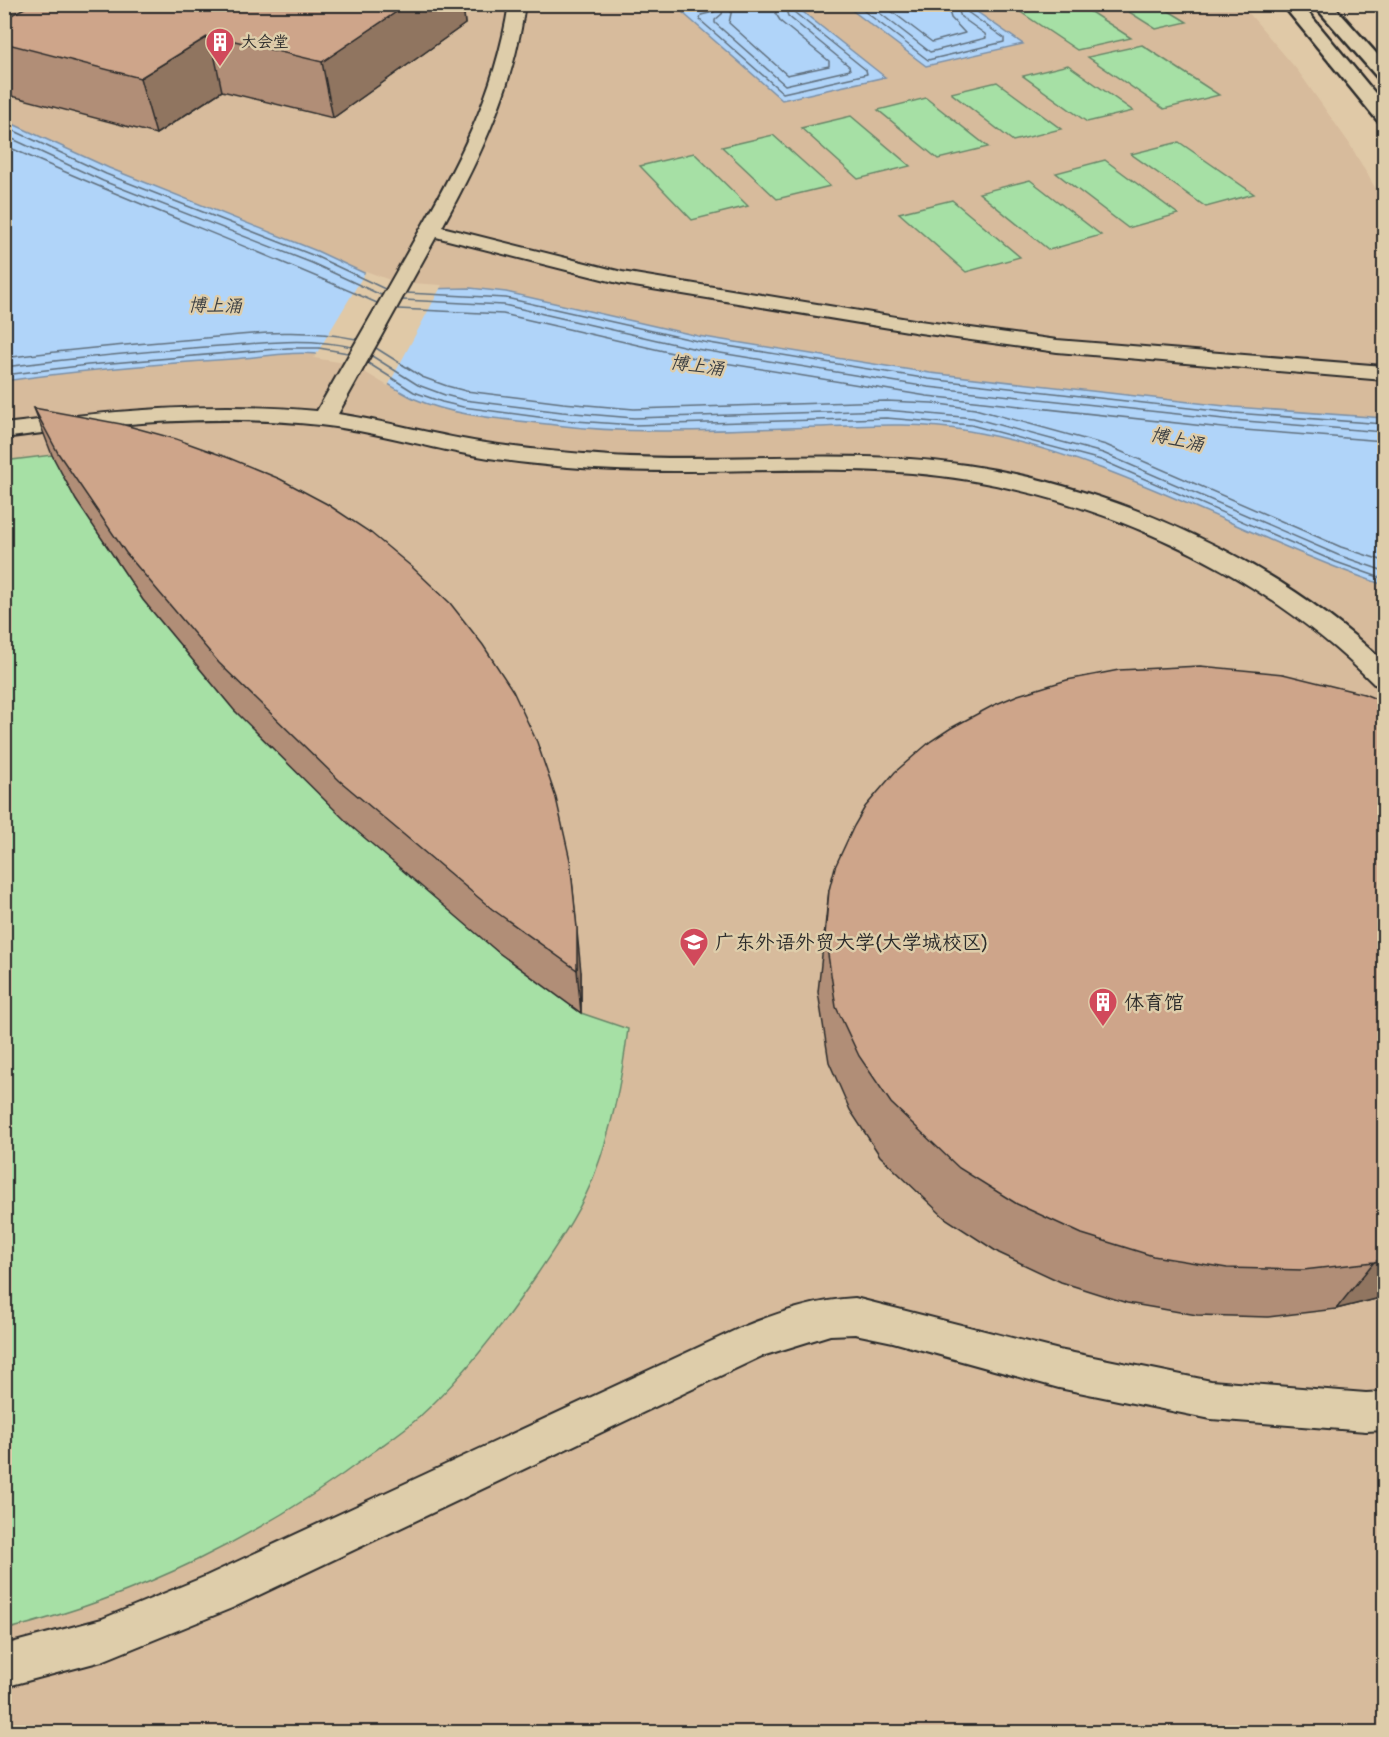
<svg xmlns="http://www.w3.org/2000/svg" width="1389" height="1737" viewBox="0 0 1389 1737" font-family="Pangolin,'LXGW WenKai TC',sans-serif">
	<rect width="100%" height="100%" fill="#e0c9a7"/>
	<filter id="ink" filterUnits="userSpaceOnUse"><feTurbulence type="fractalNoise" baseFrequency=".0167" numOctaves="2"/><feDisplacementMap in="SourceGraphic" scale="12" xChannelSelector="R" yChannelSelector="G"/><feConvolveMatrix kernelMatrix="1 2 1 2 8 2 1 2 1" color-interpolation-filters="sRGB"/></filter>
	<g filter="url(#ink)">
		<!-- built -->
		<path fill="#d7bb9c" d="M5 5H1242L1298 71 1349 143 1384 203V1732H5Z"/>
		<!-- green -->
		<g fill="#a6e0a5" stroke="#688668" stroke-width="1.5">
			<path d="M1010 5H1080L1131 38 1077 50Z"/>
			<path d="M1118 5H1159L1187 22 1156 29Z"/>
			<path d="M1142 45 1219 95 1164 109 1088 57Z"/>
			<path d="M1068 65 1133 111 1087 122 1023 76Z"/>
			<path d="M997 82 1061 129 1013 141 951 93Z"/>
			<path d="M926 98 988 147 938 159 878 110Z"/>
			<path d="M851 116 910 166 858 179 801 128Z"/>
			<path d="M773 135 830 186 777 199 722 147Z"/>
			<path d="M1179 142 1254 194 1206 207 1131 154Z"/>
			<path d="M694 153 748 206 692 220 640 166Z"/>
			<path d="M1105 160 1178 214 1128 228 1056 173Z"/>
			<path d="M1030 180 1101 235 1049 250 979 193Z"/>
			<path d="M952 200 1020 257 966 272 899 213Z"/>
			<path d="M52 455 76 500 143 600 234 710 499 953 581 1013 628 1029C622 1078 613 1126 595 1173 583 1207 558 1243 538 1273 503 1325 464 1377 417 1419 403 1431 388 1441 373 1452 264 1535 137 1597 5 1630L4 461Z"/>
		</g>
		<!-- water -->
		<g fill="#b0d4f9" stroke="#7b90a7" stroke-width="1.5">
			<path d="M724 4 794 5 885 77 782 100 683 13Z"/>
			<path d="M845 5H967L1023 44 926 66Z"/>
			<path d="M4 120 109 168 317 251 379 280 423 289 470 288 506 292 698 336 930 373 1234 407 1384 418V585C1245 538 1116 457 969 431 920 422 870 425 819 427 731 429 643 436 555 425 509 419 458 418 415 399 383 384 363 362 325 355 296 350 262 357 232 359 156 364 80 370 5 381Z"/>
		</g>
		<!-- pier -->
		<path fill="#e0c9a7" d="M366 271 395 282 442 285 388 386 351 364 314 358Z"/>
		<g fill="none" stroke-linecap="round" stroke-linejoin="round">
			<!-- shore -->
			<g stroke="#606f7d" stroke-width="1.5">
				<path d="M716 4 714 12 701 15 700 20 783 93 867 74 866 70 794 12 791 4"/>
				<path d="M724 4 722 14 715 20V23L785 85 850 70 849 66 788 16 784 4"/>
				<path d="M733 4 729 23 787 75 829 66V61L781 22 776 14 775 4"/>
				<path d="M855 4 928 60 1004 42V38L966 11 964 4"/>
				<path d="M868 4 930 52 986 38 985 34 961 17 956 4"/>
				<path d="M882 4 932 42 965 33 951 18 947 4"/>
				<path d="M4 126 106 174 315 256 385 289"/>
				<path d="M4 135 103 181 312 263 381 295"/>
				<path d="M4 145C127 201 254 248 377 303"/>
				<path d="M406 293 506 298 697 341 929 379 1234 413 1384 424"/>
				<path d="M403 300 504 305 696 349 928 387 1233 420 1384 432"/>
				<path d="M398 309 503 314 694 358 927 396 1232 429 1384 441"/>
				<path d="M376 348 422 377 447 386 466 391 563 403 634 409 886 401 932 403 975 409 1106 445 1341 547 1384 561"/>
				<path d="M372 356 418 385 445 395 464 400 562 412 634 418 886 410 973 418 1103 453 1338 555 1384 571"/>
				<path d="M4 358C68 350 132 344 196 339 249 334 303 327 356 339"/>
				<path d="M368 363 414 392 442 402 463 407 561 420 634 425 886 418 971 425 1101 460 1336 562 1384 579"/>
				<path d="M4 367C76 358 147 351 219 346 264 343 308 337 352 347"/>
				<path d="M4 375 88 365 288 348H319L348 353"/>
			</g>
			<!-- lane casing -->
			<g stroke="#2b2b2b" stroke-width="4">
				<g id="lane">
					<path d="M509 4H525C514 86 481 156 442 227L622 272 920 321 1057 340 1384 366V380L1057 352 920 333 622 284 436 237 338 414C385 421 431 434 479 442 522 449 567 453 611 456 710 462 810 452 910 459 1077 470 1262 547 1384 662V686L1374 684C1256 565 1079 487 912 473 798 464 682 477 568 467 532 464 496 460 461 453 414 444 367 430 320 425 214 413 109 424 4 438V424C109 411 212 401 317 411 348 355 381 300 412 244 457 166 495 95 509 4Z"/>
					<path d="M855 1298 1059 1350 1211 1381 1366 1393 1384 1392V1430L1366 1431 1211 1419 1059 1388 893 1342 855 1334 830 1335 762 1356 232 1608 102 1661 4 1687V1645L102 1619 204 1577 740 1328C777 1313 815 1300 855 1298Z"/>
				</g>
			</g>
			<!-- secondary casing -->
			<g stroke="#2b2b2b" stroke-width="5">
				<g id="secondary">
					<path d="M1282 4H1301L1384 104V122L1377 120Z"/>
					<path d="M1313 4H1332L1384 62V79L1377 77Z"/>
				</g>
			</g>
			<!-- lane -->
			<use href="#lane" fill="#decdaa" fill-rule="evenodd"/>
			<!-- secondary -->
			<use href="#secondary" fill="#decdaa" fill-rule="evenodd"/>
		</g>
		<!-- wall -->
		<g fill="#b18e77" stroke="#2b2b2b" stroke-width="1.5">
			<path d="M21 4H463L465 24 333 118 222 91 156 134 4 94V19L23 9Z"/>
			<path d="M34 408 581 972V1013L499 953 352 827 234 710 143 600 76 500 52 455Z"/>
			<path d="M1384 702V1297L1336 1309 1268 1317 1197 1315 1127 1303 1061 1282 999 1253 945 1218 880 1156 850 1110 829 1062 818 992 829 890Z"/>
		</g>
		<!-- shaded-wall -->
		<g fill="#907461" stroke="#2b2b2b" stroke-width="1.5">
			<path d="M408 4H463L465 24 333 118 322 62Z"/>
			<path d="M210 35 222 91 156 134 140 78Z"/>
			<path d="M570 860 581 972V1013L577 970Z"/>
			<path d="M1384 1259V1297L1336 1309 1374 1262Z"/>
		</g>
		<!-- building -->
		<g fill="#cea58a" stroke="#2b2b2b" stroke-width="1.5">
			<path d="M32 4H408L322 62 210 35 140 78 4 43V19Z"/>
			<path d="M34 408 121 424 176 439 229 458 280 479 327 504 371 533 412 567 450 603 483 645 513 691 537 742 556 798 570 860 577 928V970L492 909 340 781 219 663 126 553 58 453Z"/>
			<path d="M1200 666 1283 674 1364 694 1384 702V1259L1374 1262 1303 1270 1227 1268 1153 1256 1082 1234 1017 1204 959 1168 891 1103 859 1056 836 1007 825 935 829 890 835 867 854 826 865 807 895 772 931 741 951 728 994 705 1018 695 1067 680 1119 670Z"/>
		</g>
	</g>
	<!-- icons -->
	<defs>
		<g id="building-pin" transform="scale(1.5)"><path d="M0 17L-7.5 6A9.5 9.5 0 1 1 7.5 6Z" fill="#d1495b" stroke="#decdaa"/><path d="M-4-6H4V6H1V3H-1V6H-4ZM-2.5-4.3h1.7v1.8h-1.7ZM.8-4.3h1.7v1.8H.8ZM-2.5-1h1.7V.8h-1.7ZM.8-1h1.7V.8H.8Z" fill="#fff"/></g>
		<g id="university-pin" transform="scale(1.5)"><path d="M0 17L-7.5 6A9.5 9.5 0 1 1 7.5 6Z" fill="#d1495b" stroke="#decdaa"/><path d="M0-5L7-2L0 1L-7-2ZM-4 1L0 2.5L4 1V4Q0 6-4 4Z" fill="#fff"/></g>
	</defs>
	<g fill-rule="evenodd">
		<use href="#building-pin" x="220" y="42"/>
		<use href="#university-pin" x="694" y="942"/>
		<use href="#building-pin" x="1103" y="1002"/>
	</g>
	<g text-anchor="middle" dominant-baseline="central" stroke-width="5" stroke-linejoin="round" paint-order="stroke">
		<!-- far-poi labels -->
		<g font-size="16" fill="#2b2b2b" stroke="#decdaa" text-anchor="start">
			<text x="241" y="42">大会堂</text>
		</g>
		<!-- far-water labels -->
		<g font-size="18" font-style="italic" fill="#383c40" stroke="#decdaa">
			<text transform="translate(215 306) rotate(1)">博上涌</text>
			<text transform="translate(697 366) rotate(8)">博上涌</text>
			<text transform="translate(1177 440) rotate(12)">博上涌</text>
		</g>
		<!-- poi labels -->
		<g font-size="20" fill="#2b2b2b" stroke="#decdaa" text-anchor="start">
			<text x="715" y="942">广东外语外贸大学(大学城校区)</text>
			<text x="1124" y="1002">体育馆</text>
		</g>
	</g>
	<!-- margin -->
	<rect width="1389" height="1737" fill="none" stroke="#decdaa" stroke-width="24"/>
	<rect x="12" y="12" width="1365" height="1713" fill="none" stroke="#2b2b2b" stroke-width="2" filter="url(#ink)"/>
</svg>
